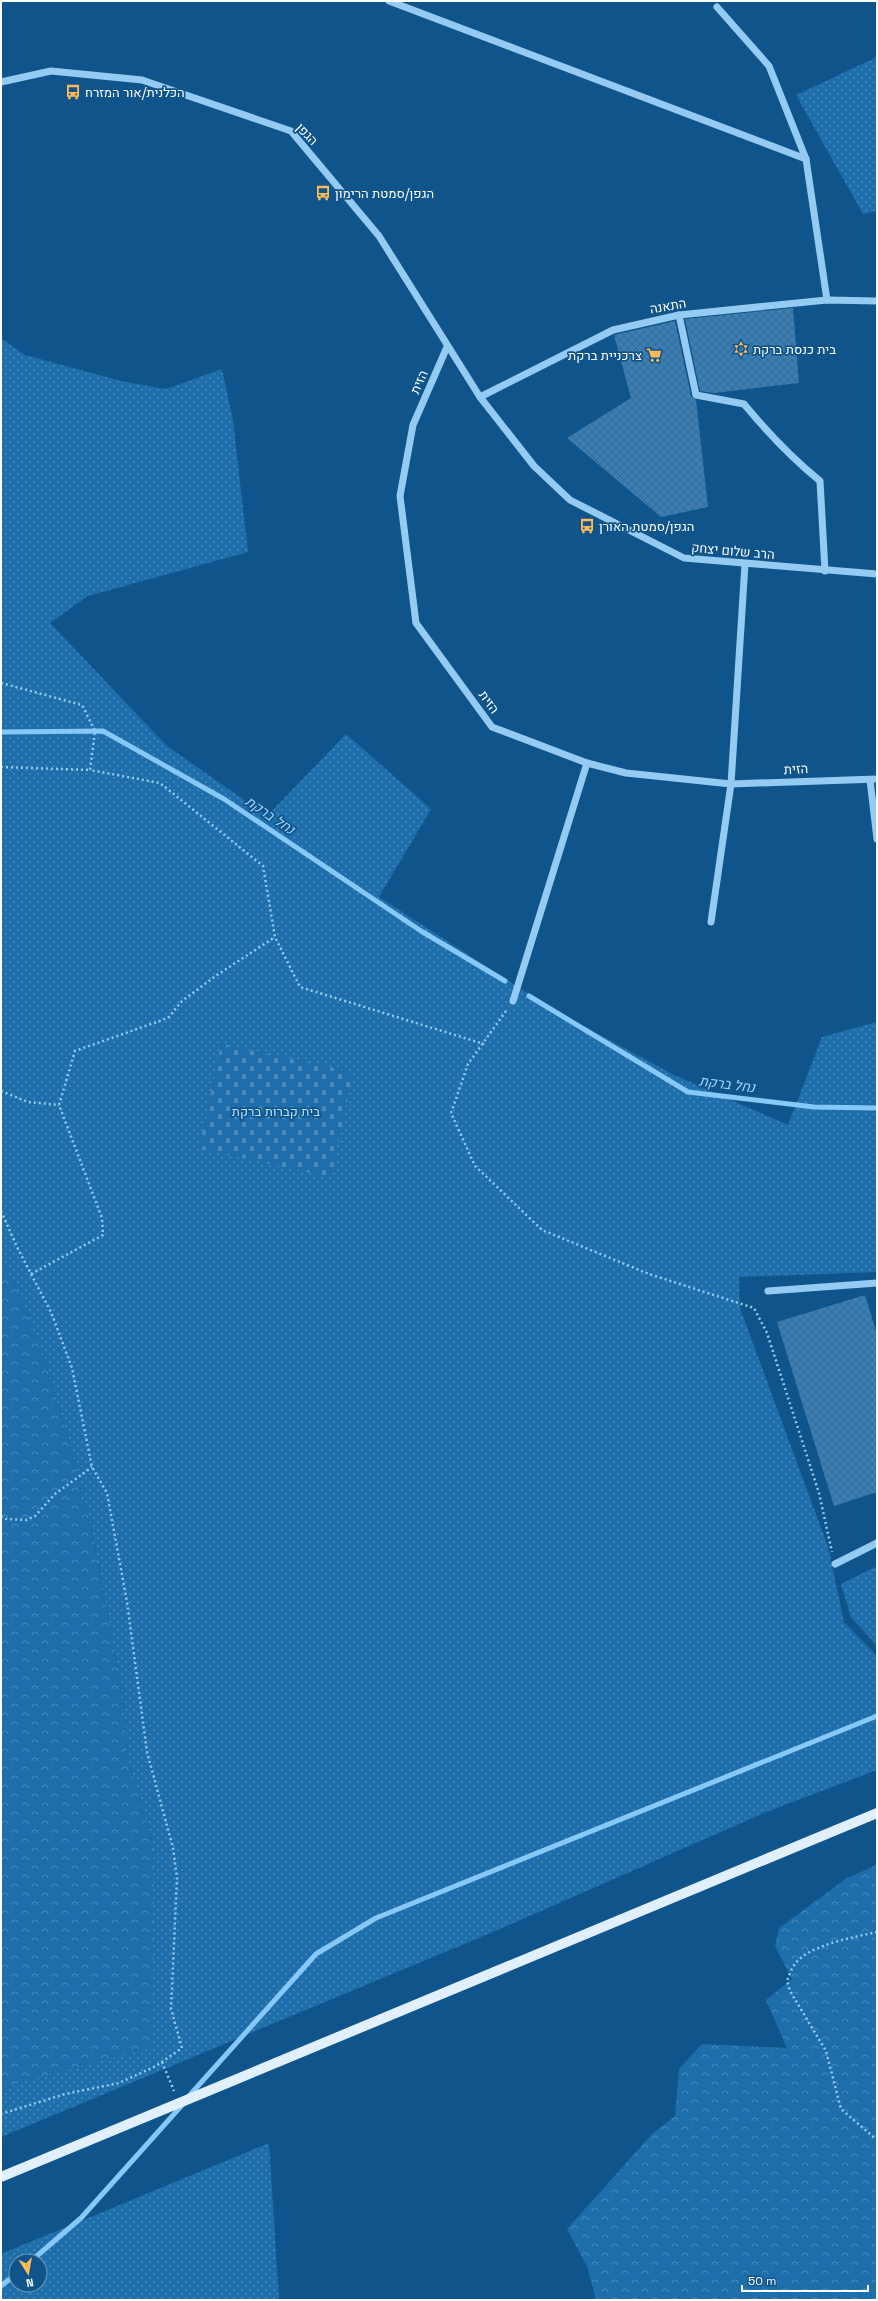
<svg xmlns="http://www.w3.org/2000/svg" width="878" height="2301" viewBox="0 0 878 2301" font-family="'Space Grotesk',Heebo,sans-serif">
	<defs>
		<pattern id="grass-dots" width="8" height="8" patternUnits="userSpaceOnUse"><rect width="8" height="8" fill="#1d6eaa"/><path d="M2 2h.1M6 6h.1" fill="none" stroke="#4a8bbb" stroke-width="1.8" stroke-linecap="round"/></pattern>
		<pattern id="forest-crowns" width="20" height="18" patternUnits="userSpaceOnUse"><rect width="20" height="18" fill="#1d6eaa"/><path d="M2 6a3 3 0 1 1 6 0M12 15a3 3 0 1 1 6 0" fill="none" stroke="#4a8bbb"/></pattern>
		<pattern id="cemetery-stones" width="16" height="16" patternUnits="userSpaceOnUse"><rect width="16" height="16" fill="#1d6eaa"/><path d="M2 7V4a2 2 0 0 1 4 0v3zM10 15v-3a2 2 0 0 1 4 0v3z" fill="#4a8bbb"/></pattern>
		<pattern id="building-cross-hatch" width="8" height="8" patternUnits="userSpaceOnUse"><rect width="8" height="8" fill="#377fb6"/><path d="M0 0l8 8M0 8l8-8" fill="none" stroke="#406886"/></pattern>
	</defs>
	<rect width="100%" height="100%" fill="#0f558c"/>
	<!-- grass -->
	<g fill="url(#grass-dots)" fill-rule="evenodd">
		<path d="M877 57V211L863 214 796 95Z"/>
		<path d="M1 338 25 355 125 382 166 389 222 369 233 420 248 552 88 596 50 623 167 746 267 816 346 734 431 809 379 897 552 1009 674 1075 788 1125 822 1037 877 1022V1272L739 1277 740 1308 828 1547 844 1622 877 1656V1770L766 1812 493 1932 1 2137V2091L22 2082 154 1846 127 1756 124 1700 89 1516 70 1445 43 1354 15 1283 1 1262Z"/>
		<path d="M877 1566V1646L851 1617 841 1584Z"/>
		<path d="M269 2143 279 2300H1V2254ZM16 2261H40V2285H16Z"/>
	</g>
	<!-- forest -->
	<g fill="url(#forest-crowns)">
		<path d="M1 1262 15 1283 43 1354 70 1445 89 1516 124 1700 127 1756 154 1846 152 2048 22 2082 1 2091Z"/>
		<path d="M877 1865V2300H596L587 2266 567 2229 653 2133 675 2116 679 2069 702 2044 787 2048 766 2000 792 1979 775 1946 779 1928 847 1878Z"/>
	</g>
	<!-- cemetery -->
	<path fill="url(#cemetery-stones)" d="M221 1044 353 1072 331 1177 199 1149Z"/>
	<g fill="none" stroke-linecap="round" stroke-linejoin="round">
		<!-- stream -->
		<g stroke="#86c8f7" stroke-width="5">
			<path d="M1 732 103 731 224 799 421 931 505 981"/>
			<path d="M529 996 688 1092 814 1107 877 1108"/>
			<path d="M189 2096 316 1954 376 1918 877 1716"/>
			<path d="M31 2261 81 2218 183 2104"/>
			<path d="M1 2286 16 2274"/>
		</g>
	</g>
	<!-- building -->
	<g fill="url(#building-cross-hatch)">
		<path d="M793 308 799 383 714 393 700 391 685 319Z"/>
		<path d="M675 321 691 396 696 400 708 507 661 517 567 438 631 398 614 335Z"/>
		<path d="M865 1295 877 1335V1492L834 1506 777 1322Z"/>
	</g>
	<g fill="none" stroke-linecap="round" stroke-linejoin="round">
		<!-- path -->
		<g stroke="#95cbf3" stroke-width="2.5" stroke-dasharray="2 3" stroke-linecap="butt">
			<path d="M1 683 82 705 95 731 90 770 160 783 263 866 275 937 300 987 484 1044"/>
			<path d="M1 767 90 770"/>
			<path d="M506 1011 468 1064 451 1113 475 1166 542 1230 649 1274 754 1308 767 1333 819 1493 832 1552"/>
			<path d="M1 1091 28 1102 59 1105"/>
			<path d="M1 1211 18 1249 51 1312 72 1368 92 1467 107 1493 127 1602 147 1752 173 1848 177 1878 171 2009 182 2048 156 2066 119 2083 65 2094 1 2114"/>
			<path d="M31 1274 103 1235 102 1218 59 1105 75 1051 168 1018 182 1001 217 975 275 937"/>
			<path d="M1 1516 6 1519 26 1520 35 1516 55 1494 92 1467"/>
			<path d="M877 1932C855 1937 808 1945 795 1964 791 1969 789 1976 787 1981L790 1991 826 2051 841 2109 877 2140"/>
			<path d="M162 2062 174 2091"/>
		</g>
		<!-- minor -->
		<g stroke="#95cbf3" stroke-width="7">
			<path d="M389 1 806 159"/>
			<path d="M717 7 769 66 806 159 827 300"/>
			<path d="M1 82 51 71 142 80 291 131 379 236 480 397 534 466 570 500 684 558 877 574"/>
			<path d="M679 315 696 395 744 404C768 433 792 458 820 481L825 571"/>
			<path d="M447 347 413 425 400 496 416 623 492 727 587 763 626 773 731 784 877 779"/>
			<path d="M480 397 613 330 679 315 827 300 877 301"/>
			<path d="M870 780 877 839"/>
			<path d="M711 922 731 784 745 564"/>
			<path d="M513 1001 587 763"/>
			<path d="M768 1291 877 1283"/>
			<path d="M835 1564 877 1543"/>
		</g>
		<!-- major -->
		<path stroke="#e1f0ff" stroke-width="10" d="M1 2177 877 1813"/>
	</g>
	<!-- icons -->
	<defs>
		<g id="bus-bare" transform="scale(1.2)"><path d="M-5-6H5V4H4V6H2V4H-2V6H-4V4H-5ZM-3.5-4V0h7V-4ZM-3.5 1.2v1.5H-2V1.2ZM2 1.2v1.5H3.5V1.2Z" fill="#ffba57" stroke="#0f558c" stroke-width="2.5" paint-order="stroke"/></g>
		<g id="synagogue-bare" transform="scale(1.2)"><path d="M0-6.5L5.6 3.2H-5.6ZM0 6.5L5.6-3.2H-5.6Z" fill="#ffba57" stroke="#0f558c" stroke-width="2.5" paint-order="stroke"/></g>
		<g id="supermarket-bare" transform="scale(1.2)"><path d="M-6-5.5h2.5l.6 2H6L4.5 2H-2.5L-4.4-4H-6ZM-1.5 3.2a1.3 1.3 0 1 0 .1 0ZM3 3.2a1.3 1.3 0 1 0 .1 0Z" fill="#ffba57" stroke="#0f558c" stroke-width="2.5" paint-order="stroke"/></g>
	</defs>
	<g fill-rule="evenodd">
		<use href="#bus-bare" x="73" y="92"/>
		<use href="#bus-bare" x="323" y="193"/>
		<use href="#synagogue-bare" x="741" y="349"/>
		<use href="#supermarket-bare" x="654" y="355"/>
		<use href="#bus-bare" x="587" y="526"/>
	</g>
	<g text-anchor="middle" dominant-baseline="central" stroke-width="3.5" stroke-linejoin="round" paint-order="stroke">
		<!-- poi labels -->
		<g font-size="13" fill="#fff" stroke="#0f558c" text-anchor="start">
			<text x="85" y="92">הכלנית/אור המזרח</text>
			<text x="335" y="193">הגפן/סמטת הרימון</text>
			<text x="753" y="349">בית כנסת ברקת</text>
			<text x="642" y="355" text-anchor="end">צרכניית ברקת</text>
			<text x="599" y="526">הגפן/סמטת האורן</text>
		</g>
		<!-- street labels -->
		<g font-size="13" fill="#fff" stroke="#0f558c">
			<text transform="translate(307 134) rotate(46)">הגפן</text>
			<text transform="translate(668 306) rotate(-10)">התאנה</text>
			<text transform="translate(419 382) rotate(-66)">הזית</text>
			<text transform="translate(733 551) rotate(5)">הרב שלום יצחק</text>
			<text transform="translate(489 702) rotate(54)">הזית</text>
			<text transform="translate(796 769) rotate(-3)">הזית</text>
		</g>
		<!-- park labels -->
		<g font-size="13" fill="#bce2fe" stroke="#0f558c">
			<text x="276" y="1111">בית קברות ברקת</text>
		</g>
		<!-- water labels -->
		<g font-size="14" font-style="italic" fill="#a1d4fa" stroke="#0f558c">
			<text transform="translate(270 815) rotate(34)">נחל ברקת</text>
			<text transform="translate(727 1084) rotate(7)">נחל ברקת</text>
		</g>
	</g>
	<!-- border -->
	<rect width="878" height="2301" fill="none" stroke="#ffffff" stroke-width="4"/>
	<!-- north arrow -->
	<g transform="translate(28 2273) rotate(169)"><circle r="19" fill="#0f558c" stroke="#6f99ba"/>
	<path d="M0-3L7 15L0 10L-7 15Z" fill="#ffba57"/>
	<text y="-6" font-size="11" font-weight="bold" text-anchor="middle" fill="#ffffff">N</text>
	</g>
	<!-- scale -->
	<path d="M742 2285v6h126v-6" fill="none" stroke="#ffffff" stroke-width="2"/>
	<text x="748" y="2285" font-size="12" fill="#ffffff" stroke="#0f558c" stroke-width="3" paint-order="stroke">50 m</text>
</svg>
